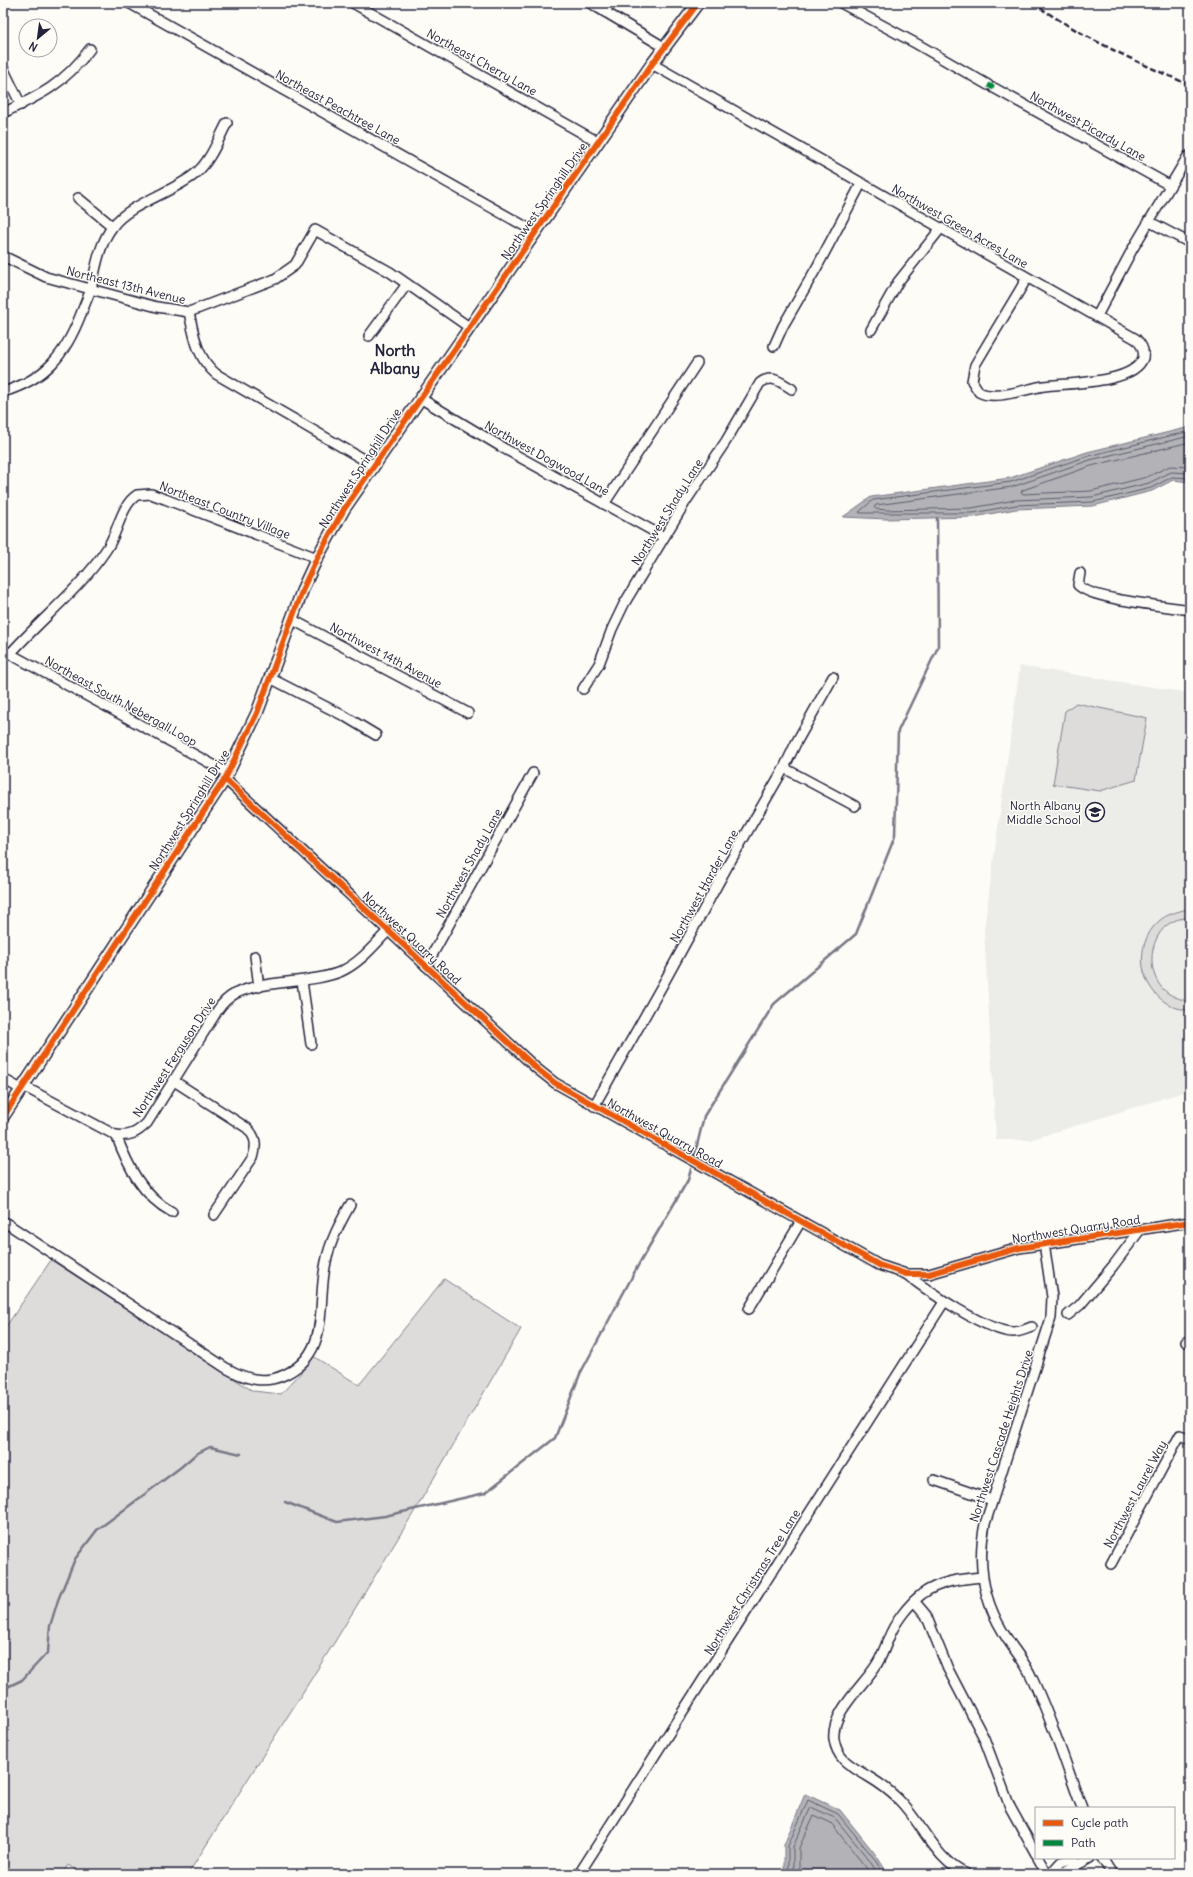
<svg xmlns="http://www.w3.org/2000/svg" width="1193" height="1877" viewBox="0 0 1193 1877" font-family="Delius,sans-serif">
	<rect width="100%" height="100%" fill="#fdfcf7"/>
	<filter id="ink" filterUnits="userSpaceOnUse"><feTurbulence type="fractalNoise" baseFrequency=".025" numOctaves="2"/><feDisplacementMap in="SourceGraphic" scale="8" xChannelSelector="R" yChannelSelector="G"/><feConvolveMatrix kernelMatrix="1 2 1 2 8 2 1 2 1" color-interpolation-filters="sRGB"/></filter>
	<g filter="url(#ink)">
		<!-- built -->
		<path fill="#ecece9" d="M1020 666 1190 693V1090L1030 1140H996L984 930Z"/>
		<!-- green -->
		<g fill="#dddcdb" stroke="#807f8b">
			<path d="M1076 703 1147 718 1136 780 1100 791 1053 784 1065 711Z"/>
			<path d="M1187 909H1190V918C1154 916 1141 964 1162 988 1169 996 1180 999 1190 1002V1011C1184 1009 1177 1009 1172 1006 1139 991 1132 945 1159 921 1167 914 1177 912 1187 909Z"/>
			<path d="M51 1260 253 1391 281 1394 309 1364 313 1356 359 1385 444 1279 521 1329 414 1512 334 1643 188 1874H83L68 1865 62 1874H3V1331Z"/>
		</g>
		<!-- water -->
		<g fill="#b2b2b7" stroke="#787885">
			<path d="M1190 427V482L1173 480 1152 491 1093 506 1016 509 974 517 886 519 843 517 871 497 1010 478 1087 452Z"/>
			<path d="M805 1794 840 1810 876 1855 888 1874H784V1845Z"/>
		</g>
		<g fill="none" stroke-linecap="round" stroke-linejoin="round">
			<!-- shore -->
			<g stroke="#5c5c6d" stroke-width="1">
				<path d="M1190 431 1088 456 1011 482 873 500 859 512 860 513H973L1016 505 1093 502 1151 488 1172 477 1190 478"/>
				<path d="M1190 436 1090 460 1012 487 876 505 874 507 876 509 886 510 972 508 1015 500 1092 497 1149 483 1171 472 1190 473"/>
				<path d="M1190 442 1091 466 1023 490 1021 492 1023 494 1091 491 1147 477 1170 466 1190 467"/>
				<path d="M788 1874V1846L808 1800 838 1814 873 1857 884 1874"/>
				<path d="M793 1874V1847L811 1807 835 1818 869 1860 878 1874"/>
				<path d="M799 1874V1848L814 1815 831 1823 871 1874"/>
			</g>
			<!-- stream -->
			<g stroke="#787885" stroke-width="2.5">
				<path d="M695 1154 704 1116 774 1004 856 934 895 836 898 731 938 647 937 518"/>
				<path d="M285 1502 337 1522 385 1516 485 1493 555 1438 580 1374 640 1262 688 1180 691 1169"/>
				<path d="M3 1689 22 1680 48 1652 50 1626 58 1600 75 1559 97 1530 181 1467 196 1454 210 1447 241 1454"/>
			</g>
			<!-- minor casing -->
			<g stroke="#22223b" stroke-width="12">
				<g id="minor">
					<path d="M129 3 535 232"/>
					<path d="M353 3 598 142"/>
					<path d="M590 3 664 47"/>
					<path d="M841 3 917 44 988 85"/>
					<path d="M605 12 610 3"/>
					<path d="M652 64C814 155 975 247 1136 339 1141 344 1145 350 1143 358 1134 384 1067 383 1044 386 1025 389 995 401 979 392L972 381 975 365 1027 278"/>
					<path d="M3 68 21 105"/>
					<path d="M994 88 1169 185"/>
					<path d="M3 113C41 95 64 84 90 49"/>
					<path d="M78 198 112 226"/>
					<path d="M1148 221 1190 243"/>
					<path d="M3 256 46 277 157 307 189 312C194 336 197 358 216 374L373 465"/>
					<path d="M189 312 275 279 295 265 315 230 390 272 469 327"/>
					<path d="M1097 316 1132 250 1188 156"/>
					<path d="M871 330 898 282 941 228"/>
					<path d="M369 336 407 284"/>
					<path d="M774 346 783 326 817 267 861 184"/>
					<path d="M3 392C46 379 65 355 81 314 84 306 88 297 91 289 96 267 99 244 113 226 129 204 172 193 195 174 210 162 218 140 227 123"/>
					<path d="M420 398 505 449 664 537"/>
					<path d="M604 504 697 363"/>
					<path d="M1080 573 1078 585C1092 600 1167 606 1190 610"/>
					<path d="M291 619 468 713"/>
					<path d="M3 650 228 773"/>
					<path d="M10 654C41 619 80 589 106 550 118 534 120 506 137 495L151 494 165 499 317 558"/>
					<path d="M270 678 346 717 376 735"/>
					<path d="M583 689 599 664 612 629 624 604 686 501 726 441 760 383C772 374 780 382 792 389"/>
					<path d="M784 768 855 806"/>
					<path d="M225 779 536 1068 555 1083 879 1265 906 1274H929L1019 1248 1190 1222"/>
					<path d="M255 956 259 987"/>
					<path d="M426 966 533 773"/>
					<path d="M302 981 311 1044"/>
					<path d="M3 1079 21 1089"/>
					<path d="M174 1081 247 1128C256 1137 257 1145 253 1157L214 1215"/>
					<path d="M23 1086 115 1135C129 1137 137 1133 147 1123L214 1016C218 1009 223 1002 230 997 255 979 311 985 342 971 361 962 374 945 388 931"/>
					<path d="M594 1106 663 984 727 867 784 768 796 743 833 677"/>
					<path d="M116 1135C128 1166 142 1196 172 1212"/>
					<path d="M3 1221 226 1368C244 1378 263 1385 284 1375 332 1353 316 1304 326 1262 330 1241 340 1223 350 1205"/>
					<path d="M1044 1243 1052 1297 1051 1318 985 1524C977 1562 983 1599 1003 1632 1012 1648 1025 1661 1032 1678 1052 1720 1066 1765 1082 1808"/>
					<path d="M906 1274C926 1290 989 1333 1014 1332 1019 1332 1026 1329 1032 1327"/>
					<path d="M749 1309 801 1221"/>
					<path d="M1068 1315 1080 1305 1113 1266 1140 1230"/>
					<path d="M1186 1342 1190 1340"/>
					<path d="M934 1480 992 1500"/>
					<path d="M1111 1564 1180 1435 1190 1439"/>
					<path d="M914 1601 926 1615 948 1669 984 1738 1010 1807 1036 1854"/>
					<path d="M1038 1858 1047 1874"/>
					<path d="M1102 1858 1112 1874"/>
					<path d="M579 1874 944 1302"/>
					<path d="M967 1874C935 1861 922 1822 898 1799 890 1791 879 1783 869 1777 853 1767 837 1761 834 1739 831 1713 862 1687 875 1667 881 1659 884 1649 888 1640 894 1623 908 1605 922 1594 940 1581 961 1579 982 1577"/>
					<path d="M1050 1874 1061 1862 1075 1858"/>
					<path d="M1056 1874 1066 1871 1090 1858"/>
				</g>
			</g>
			<!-- major casing -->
			<g stroke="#22223b" stroke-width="14">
				<path id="major" d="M3 1117 225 779 257 713 304 586 317 558 344 509 652 64 698 3"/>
			</g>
			<!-- minor -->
			<use href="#minor" stroke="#fdfcf7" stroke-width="9"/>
			<!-- major -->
			<use href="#major" stroke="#fdfcf7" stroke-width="11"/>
			<!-- rail -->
			<path stroke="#22223b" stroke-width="2.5" stroke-dasharray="6 3" stroke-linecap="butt" d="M1033 3C1082 37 1136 62 1190 85"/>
			<!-- quiet -->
			<path stroke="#00873e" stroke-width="5" stroke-dasharray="10 5" stroke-linecap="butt" d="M988 85 994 88"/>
			<!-- cycleway casing -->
			<g stroke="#fdfcf7" stroke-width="8">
				<g id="cycleway">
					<path d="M225 779 536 1068 555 1083 879 1265 906 1274H929L1019 1248 1190 1222"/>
					<path d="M3 1117 225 779 257 713 304 586 317 558 344 509 652 64 698 3"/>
				</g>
			</g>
			<!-- cycleway -->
			<use href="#cycleway" stroke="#e8590c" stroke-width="6"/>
		</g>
	</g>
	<!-- icons -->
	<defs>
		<g id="school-ring" transform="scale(1)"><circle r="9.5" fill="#fdfcf7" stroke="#22223b" stroke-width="1.5"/><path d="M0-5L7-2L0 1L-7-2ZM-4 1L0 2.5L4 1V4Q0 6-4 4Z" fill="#22223b"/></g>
	</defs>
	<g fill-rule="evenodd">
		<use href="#school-ring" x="1095" y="812"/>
	</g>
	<g text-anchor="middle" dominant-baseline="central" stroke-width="3" stroke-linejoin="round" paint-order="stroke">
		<!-- street labels -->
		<g font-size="12" fill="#22223b" stroke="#fdfcf7">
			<text transform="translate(482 62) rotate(29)">Northeast Cherry Lane</text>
			<text transform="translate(338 107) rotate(29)">Northeast Peachtree Lane</text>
			<text transform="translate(1088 126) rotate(29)">Northwest Picardy Lane</text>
			<text transform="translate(544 201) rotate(-55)">Northwest Springhill Drive</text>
			<text transform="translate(960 226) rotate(30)">Northwest Green Acres Lane</text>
			<text transform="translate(126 285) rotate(14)">Northeast 13th Avenue</text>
			<text transform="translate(547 458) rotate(29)">Northwest Dogwood Lane</text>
			<text transform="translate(360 468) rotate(-57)">Northwest Springhill Drive</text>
			<text transform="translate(225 510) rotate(21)">Northeast Country Village</text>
			<text transform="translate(667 512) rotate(-58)">Northwest Shady Lane</text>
			<text transform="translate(386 655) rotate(28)">Northwest 14th Avenue</text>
			<text transform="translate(121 701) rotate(29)">Northeast South Nebergall Loop</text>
			<text transform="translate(189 810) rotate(-58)">Northwest Springhill Drive</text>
			<text transform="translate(469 863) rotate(-61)">Northwest Shady Lane</text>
			<text transform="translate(704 886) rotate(-61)">Northwest Harder Lane</text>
			<text transform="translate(412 938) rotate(43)">Northwest Quarry Road</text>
			<text transform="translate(174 1057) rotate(-57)">Northwest Ferguson Drive</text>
			<text transform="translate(665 1133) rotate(29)">Northwest Quarry Road</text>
			<text transform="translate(1076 1229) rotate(-9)">Northwest Quarry Road</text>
			<text transform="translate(1001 1436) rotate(-72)">Northwest Cascade Heights Drive</text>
			<text transform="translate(1135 1494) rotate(-62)">Northwest Laurel Way</text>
			<text transform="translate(752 1582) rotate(-58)">Northwest Christmas Tree Lane</text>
		</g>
		<!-- poi labels -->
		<g font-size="12" fill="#22223b" stroke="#fdfcf7" text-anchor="end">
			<text x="1081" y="805">North Albany<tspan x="1081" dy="14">Middle School</tspan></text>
		</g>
		<!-- district labels -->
		<g font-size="16" font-weight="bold" fill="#22223b" stroke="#fdfcf7">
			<text x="395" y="350">North<tspan x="395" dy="18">Albany</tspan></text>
		</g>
	</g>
	<!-- margin -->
	<rect width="1193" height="1877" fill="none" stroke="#fdfcf7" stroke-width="16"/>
	<rect x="8" y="8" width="1177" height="1861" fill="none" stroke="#22223b" stroke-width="1.5" filter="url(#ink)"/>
	<!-- legend -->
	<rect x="1035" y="1807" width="140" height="52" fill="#fdfcf7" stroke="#a5a5ac"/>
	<rect x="1043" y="1820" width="20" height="6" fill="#e8590c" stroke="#a5a5ac"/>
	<text x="1071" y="1827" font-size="12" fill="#22223b">Cycle path</text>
	<rect x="1043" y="1840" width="20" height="6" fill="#00873e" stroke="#a5a5ac"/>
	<text x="1071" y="1847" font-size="12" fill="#22223b">Path</text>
	<!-- north arrow -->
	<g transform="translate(38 38) rotate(209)"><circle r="19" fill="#fdfcf7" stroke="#a5a5ac"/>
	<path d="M0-3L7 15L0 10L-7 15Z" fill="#22223b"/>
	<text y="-6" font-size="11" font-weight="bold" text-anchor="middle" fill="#22223b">N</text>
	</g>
</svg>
